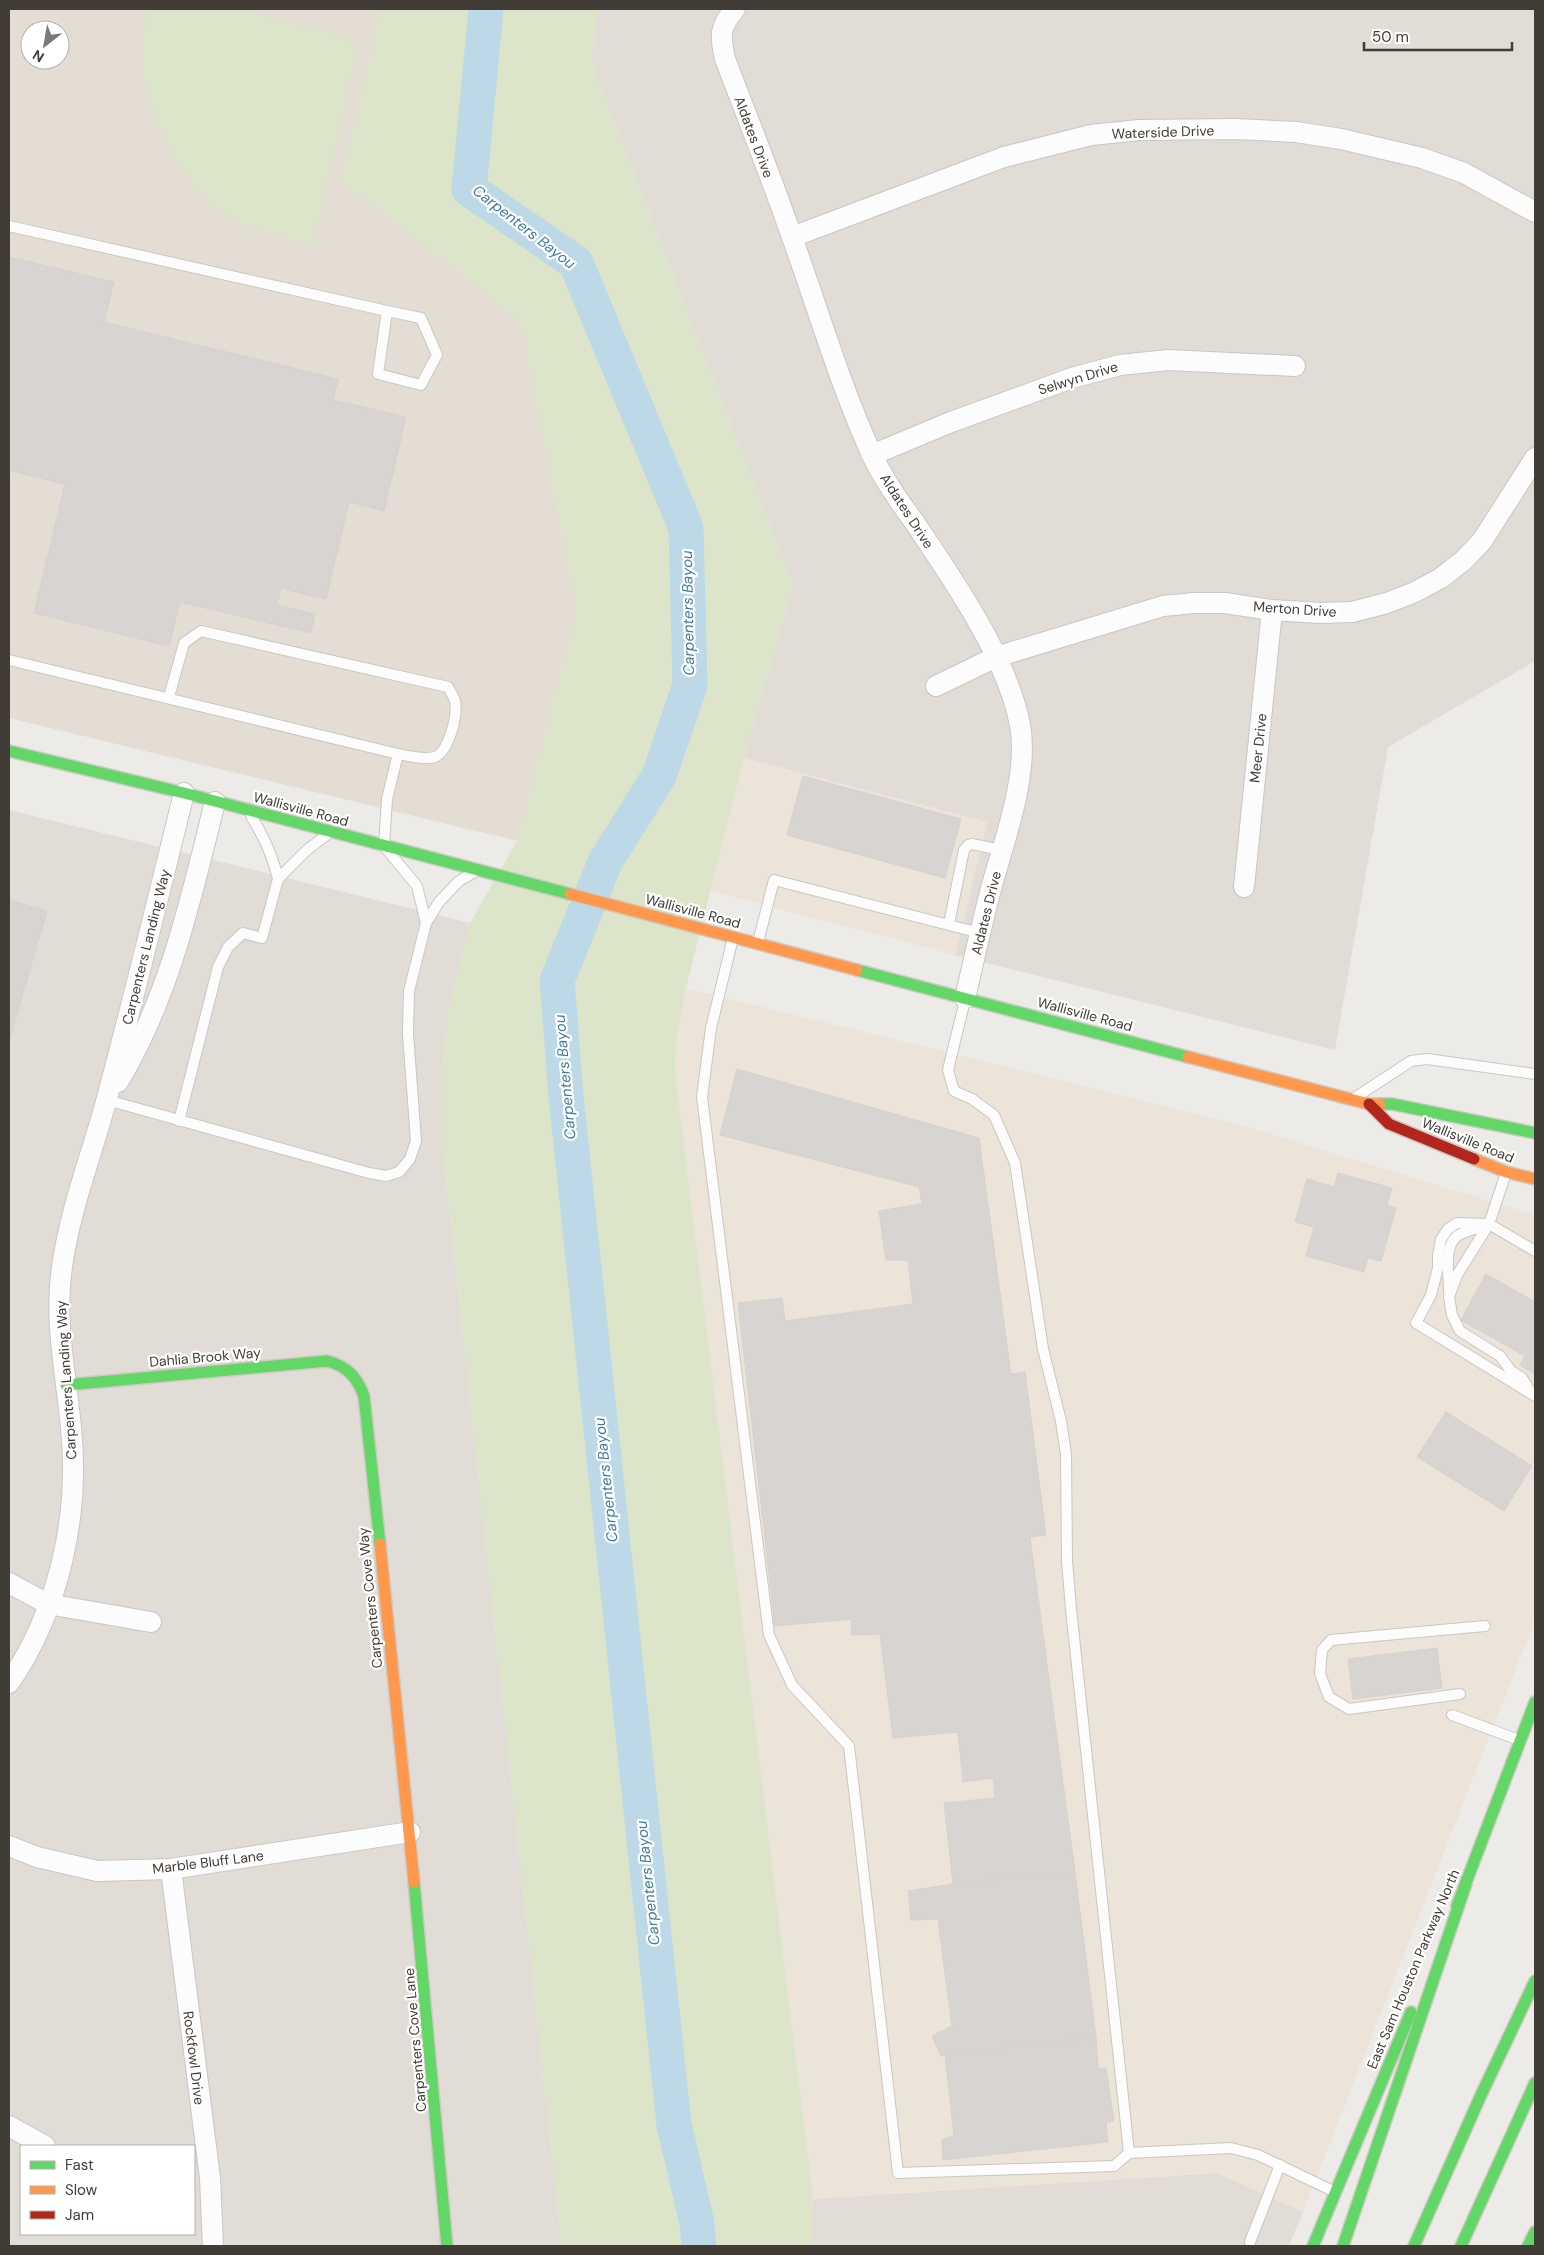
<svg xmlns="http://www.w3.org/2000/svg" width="1544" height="2255" viewBox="0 0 1544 2255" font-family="'DM Sans',sans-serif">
	<rect width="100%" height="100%" fill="#edebe8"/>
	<!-- residential -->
	<g fill="#e1dcd6" fill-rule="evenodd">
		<path d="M598 9H1535V661L1388 747 1335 1050 955 955 987 822 744 758 793 585 591 62Z"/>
		<path d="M9 810 470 923 450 1003 442 1070V1141L562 2246H9ZM21 2146H194V2234H21Z"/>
		<path d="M1217 2173 1303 2212 1289 2246H810L813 2199Z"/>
	</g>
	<!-- commercial -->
	<g fill="#ece3d9">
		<path d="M744 758 987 822 955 955 710 891Z"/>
		<path d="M686 988 1241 1125 1535 1215V1620L1303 2212 1217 2173 813 2199 675 1071 677 1035Z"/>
	</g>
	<!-- education -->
	<path fill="#e3ddd4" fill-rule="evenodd" d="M9 9H381L342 180 521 321 577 611 517 841 9 718ZM30 30H60V60H30Z"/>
	<!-- green -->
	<g fill="#dce5ca">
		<path d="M149 9H236L346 36 357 50 313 246C285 238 253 231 227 216 184 190 147 114 142 65 139 47 144 26 149 9Z"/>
		<path d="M381 9H598L591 62 793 585 744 758 686 988 677 1035 675 1071 813 2198 810 2246H562L442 1141V1070L450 1003 470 923 517 841 577 611 521 321 342 180Z"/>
	</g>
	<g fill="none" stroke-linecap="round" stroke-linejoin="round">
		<!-- river -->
		<path stroke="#bdd8e7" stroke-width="35" d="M486 9 469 189 576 263 686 528 690 685 659 776 605 862 557 981 566 1096 674 2125 697 2223 699 2246"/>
	</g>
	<!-- building -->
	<g fill="#d7d4d1" stroke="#d5d2ce">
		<path d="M9 257 114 282 104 322 338 379 333 400 406 417 384 511 349 502 326 599 281 588 277 605 315 614 311 633 180 602 169 646 34 613 65 484 9 470Z"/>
		<path d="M803 776 961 819 945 878 787 835Z"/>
		<path d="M9 900 47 911 9 1041Z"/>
		<path d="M737 1069 979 1138 1011 1374 1025 1372 1046 1535 1030 1537 1075 1872 953 1884 944 1803 995 1798 993 1778 963 1782 958 1732 893 1738 880 1634 852 1635 851 1619 775 1626 738 1303 782 1298 785 1321 913 1304 908 1260H886L879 1211 922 1204 919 1187 720 1135Z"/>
		<path d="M1338 1173 1392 1188 1387 1205 1396 1208 1381 1261 1368 1258 1364 1272 1306 1256 1314 1227 1295 1222 1307 1179 1334 1187Z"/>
		<path d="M1486 1274 1535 1302V1374L1520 1365 1525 1356 1461 1320Z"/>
		<path d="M1446 1412 1532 1466 1504 1511 1417 1457Z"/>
		<path d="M1437 1648 1442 1688 1353 1699 1348 1659Z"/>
		<path d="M1075 1872 1096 2037 941 2056 932 2036 952 2026 938 1919 911 1920 908 1891 953 1884Z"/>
		<path d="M1096 2037 1098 2069 1106 2068 1114 2121 1106 2122 1108 2142 943 2160 942 2140 954 2135 945 2055Z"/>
	</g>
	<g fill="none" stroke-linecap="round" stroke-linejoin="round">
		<!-- lane casing -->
		<g stroke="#c9c7c4" stroke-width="12">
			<g id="lane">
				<path d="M9 226 387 311 421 318 437 355 421 385 378 374 387 311"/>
				<path d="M9 660 398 754 387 799 384 846 417 886 426 923"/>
				<path d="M169 697 184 643 201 631 448 687C450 691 454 697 455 701 458 715 449 749 437 756 427 761 409 756 398 754"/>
				<path d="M251 816C264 837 273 856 278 879"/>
				<path d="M949 924 964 850 968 845 972 844 1001 850"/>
				<path d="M733 938 711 1028 702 1097 769 1635 792 1685 849 1746 898 2173 1114 2166 1129 2153"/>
				<path d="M758 942 774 880 980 933"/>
				<path d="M965 1000 948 1070 954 1091 972 1099 994 1115 1015 1163 1043 1349 1061 1421 1066 1454 1067 1561 1071 1609 1129 2153 1231 2148 1258 2155 1333 2191"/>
				<path d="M1356 1097 1411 1061 1427 1059 1535 1074"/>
				<path d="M107 1100 369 1173 386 1176 399 1172 410 1159 416 1141 408 1034 409 991 426 923 439 902 459 881 473 873"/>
				<path d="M179 1121 218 967 228 947 243 933 262 938 278 879 307 850 328 834"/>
				<path d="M1506 1173 1489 1224 1535 1251"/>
				<path d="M1489 1224 1457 1223 1448 1229 1441 1239 1438 1256V1268L1431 1295 1416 1323 1535 1396"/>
				<path d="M1489 1224 1457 1275 1449 1297 1452 1315 1460 1331 1500 1356 1511 1371 1522 1378 1530 1391"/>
				<path d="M1449 1291C1449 1275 1443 1247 1457 1236 1465 1231 1475 1229 1484 1226"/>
				<path d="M1460 1694 1349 1709 1329 1697 1320 1674 1322 1650 1331 1640 1485 1626"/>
				<path d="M1452 1715 1519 1740"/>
				<path d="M1250 2242 1280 2165"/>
			</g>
		</g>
		<!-- street casing -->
		<g stroke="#c9c7c4" stroke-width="22">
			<g id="street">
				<path d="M735 9C719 27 720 36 725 59 748 119 772 179 793 240 819 312 840 385 872 455 884 480 899 501 915 523 954 581 1007 657 1020 725 1029 774 1005 838 992 885 982 922 974 960 965 998"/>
				<path d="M792 237 1004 157 1091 135 1139 130 1236 129 1296 132 1341 139 1422 158 1464 173 1535 212"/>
				<path d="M872 455 951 422 1072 378 1120 365 1168 360 1295 366"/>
				<path d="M936 686 996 657 1163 606 1194 603H1225L1272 610 1321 613 1352 612 1387 603 1415 592 1441 578 1464 560 1482 541 1535 458"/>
				<path d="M1244 887 1272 610"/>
				<path d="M118 1082C170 996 191 898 215 802"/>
				<path d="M9 1583 48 1604 151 1622"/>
				<path d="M9 1683C59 1611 80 1515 71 1428 66 1374 54 1321 62 1267 70 1209 92 1154 107 1098 134 997 159 895 184 793"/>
				<path d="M9 1846 37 1857 97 1871 171 1869 410 1832"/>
				<path d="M171 1869 210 2178 213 2246"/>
				<path d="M9 2126 45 2146"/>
			</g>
		</g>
		<!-- fast casing -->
		<g stroke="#cecac2" stroke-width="14">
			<g id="fast">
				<path d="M9 751 184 793 570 894"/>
				<path d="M857 970 1188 1057"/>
				<path d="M1380 1104H1392L1535 1133"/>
				<path d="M66 1385 327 1361C347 1366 357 1377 364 1396L380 1544"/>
				<path d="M414 1882 447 2246"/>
				<path d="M1457 1906 1535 1702"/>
				<path d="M1313 2246 1411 2012"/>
				<path d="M1343 2246 1466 1884"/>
				<path d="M1414 2246 1481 2095 1535 1981"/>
				<path d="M1461 2246 1535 2083"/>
				<path d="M1528 2246 1535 2232"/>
			</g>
		</g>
		<!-- slow casing -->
		<g stroke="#cecac2" stroke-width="14">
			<g id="slow">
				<path d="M570 894 857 970"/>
				<path d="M1188 1057 1369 1104H1380"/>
				<path d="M1474 1159 1506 1172 1535 1179"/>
				<path d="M380 1544 414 1882"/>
			</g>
		</g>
		<!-- jam casing -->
		<g stroke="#cecac2" stroke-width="14">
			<path id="jam" d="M1369 1104 1389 1124 1474 1159"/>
		</g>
		<!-- lane -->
		<use href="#lane" stroke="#fcfcfc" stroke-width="10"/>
		<!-- street -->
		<use href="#street" stroke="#fcfcfc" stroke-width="20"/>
		<!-- fast -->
		<use href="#fast" stroke="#63d668" stroke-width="11"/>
		<!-- slow -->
		<use href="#slow" stroke="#ff974d" stroke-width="11"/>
		<!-- jam -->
		<use href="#jam" stroke="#b3261e" stroke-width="11"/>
	</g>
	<g text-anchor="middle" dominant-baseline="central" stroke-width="4.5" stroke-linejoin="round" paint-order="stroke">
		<!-- street labels -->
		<g font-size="14" fill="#413c35" stroke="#fff">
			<text transform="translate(1163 132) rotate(-2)">Waterside Drive</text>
			<text transform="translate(754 137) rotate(69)">Aldates Drive</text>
			<text transform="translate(1078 378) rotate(-17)">Selwyn Drive</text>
			<text transform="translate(907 511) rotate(57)">Aldates Drive</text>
			<text transform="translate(1295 609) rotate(4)">Merton Drive</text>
			<text transform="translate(1258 748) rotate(-84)">Meer Drive</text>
			<text transform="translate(301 809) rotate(15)">Wallisville Road</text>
			<text transform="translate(693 911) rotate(15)">Wallisville Road</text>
			<text transform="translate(986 913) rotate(-76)">Aldates Drive</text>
			<text transform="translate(146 947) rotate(-76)">Carpenters Landing Way</text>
			<text transform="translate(1085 1014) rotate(15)">Wallisville Road</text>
			<text transform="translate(1468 1140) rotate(22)">Wallisville Road</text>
			<text transform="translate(205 1357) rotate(-5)">Dahlia Brook Way</text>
			<text transform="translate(66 1380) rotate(-94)">Carpenters Landing Way</text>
			<text transform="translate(370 1598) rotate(-96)">Carpenters Cove Way</text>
			<text transform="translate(208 1862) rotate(-7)">Marble Bluff Lane</text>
			<text transform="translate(1413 1969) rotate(-67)">East Sam Houston Parkway North</text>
			<text transform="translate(415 2040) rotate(-95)">Carpenters Cove Lane</text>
			<text transform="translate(194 2058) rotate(83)">Rockfowl Drive</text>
		</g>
		<!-- water labels -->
		<g font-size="15" font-style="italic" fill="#3d7c9f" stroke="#fff">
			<text transform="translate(524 227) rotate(38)">Carpenters Bayou</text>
			<text transform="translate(688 613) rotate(-91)">Carpenters Bayou</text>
			<text transform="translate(565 1077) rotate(-95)">Carpenters Bayou</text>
			<text transform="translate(606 1480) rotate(-96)">Carpenters Bayou</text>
			<text transform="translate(648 1883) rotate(-96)">Carpenters Bayou</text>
		</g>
	</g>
	<!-- border -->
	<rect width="1544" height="2255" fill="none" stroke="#413c35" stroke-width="20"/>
	<!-- legend -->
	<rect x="20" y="2145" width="175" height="90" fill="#ffffff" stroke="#b3b1ae"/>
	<rect x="30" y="2161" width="25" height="8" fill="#63d668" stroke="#b3b1ae"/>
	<text x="65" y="2170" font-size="15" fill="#413c35">Fast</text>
	<rect x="30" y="2186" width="25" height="8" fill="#ff974d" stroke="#b3b1ae"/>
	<text x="65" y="2195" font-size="15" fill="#413c35">Slow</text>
	<rect x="30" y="2211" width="25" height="8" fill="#b3261e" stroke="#b3b1ae"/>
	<text x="65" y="2220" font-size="15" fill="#413c35">Jam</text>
	<!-- north arrow -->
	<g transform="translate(45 45) rotate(211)"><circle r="24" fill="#ffffff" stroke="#b3b1ae"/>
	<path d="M0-4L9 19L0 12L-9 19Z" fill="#7d7974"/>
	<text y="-8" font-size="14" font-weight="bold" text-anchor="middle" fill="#413c35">N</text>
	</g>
	<!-- scale -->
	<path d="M1364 42v8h148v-8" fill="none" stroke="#413c35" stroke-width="2.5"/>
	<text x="1372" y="42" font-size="15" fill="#413c35" stroke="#ffffff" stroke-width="4" paint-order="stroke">50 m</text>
</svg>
